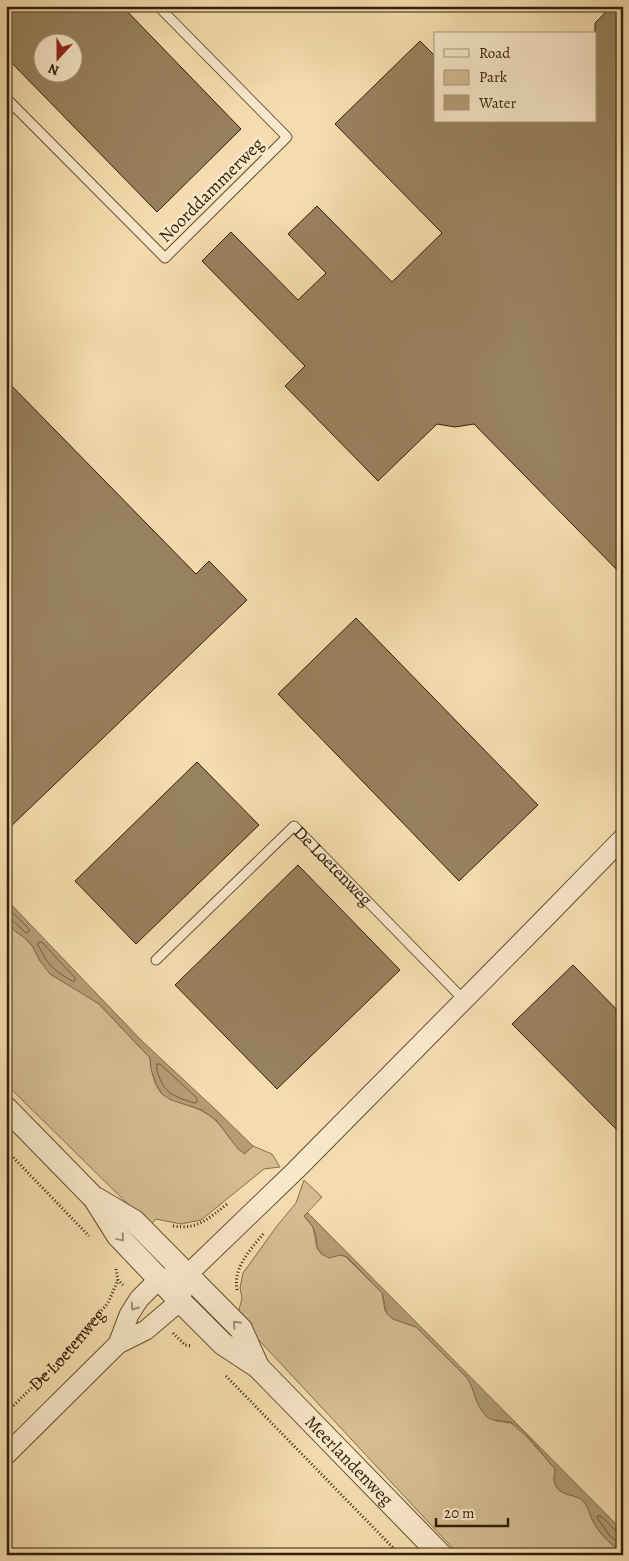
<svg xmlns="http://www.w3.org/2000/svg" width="629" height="1561" viewBox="0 0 629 1561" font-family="Alegreya,serif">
	<rect width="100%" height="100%" fill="#f5dcae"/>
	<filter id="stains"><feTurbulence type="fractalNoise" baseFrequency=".004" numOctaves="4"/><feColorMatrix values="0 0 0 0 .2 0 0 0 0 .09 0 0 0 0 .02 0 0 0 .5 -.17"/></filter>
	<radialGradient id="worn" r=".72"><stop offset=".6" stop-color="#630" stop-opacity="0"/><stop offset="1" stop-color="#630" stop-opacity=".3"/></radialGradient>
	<!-- green -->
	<g fill="#d4bc92" stroke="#846e4d">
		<path d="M6 921 15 931 25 938 33 947 40 961 99 1004 150 1058C151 1069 154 1086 162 1094 165 1096 170 1098 173 1099 188 1106 205 1109 217 1122 227 1132 233 1146 245 1154L253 1146 272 1154 280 1167 264 1169 201 1220 181 1224 156 1219 152 1223 141 1217 6 1084Z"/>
		<path d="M304 1180 322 1197 304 1216 313 1227 317 1248 322 1255H341L346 1257 382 1293 385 1311 393 1319 416 1327 467 1378 472 1386 476 1400 496 1421 511 1423 528 1438 555 1469C555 1473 553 1480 555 1484 560 1497 575 1493 584 1501 588 1506 589 1513 592 1519 599 1533 609 1544 623 1552V1555H459L244 1324 238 1314 242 1298 240 1288 243 1273 277 1226 296 1203Z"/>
	</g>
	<!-- water -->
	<g fill="#b39c76" stroke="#806a4a">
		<path d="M6 899 142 1041 215 1109 253 1146 245 1154 238 1149 217 1121 202 1110 171 1100 162 1094 156 1084 151 1069 150 1058 99 1004 50 974 40 961 33 947 25 938 15 931 6 921Z"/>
		<path d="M308 1213 623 1531V1552C609 1544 599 1533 592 1519 589 1513 588 1506 583 1501 575 1493 560 1497 555 1484 553 1480 555 1473 555 1469 545 1457 524 1430 512 1423 504 1419 493 1423 486 1416 475 1405 475 1390 467 1378L416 1327 393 1319 387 1314 382 1293 347 1257 341 1255 329 1258C311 1248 320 1244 314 1230 312 1224 308 1220 304 1216Z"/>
	</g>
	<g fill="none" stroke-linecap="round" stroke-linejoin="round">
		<!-- shore -->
		<g stroke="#745e3f" stroke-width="1">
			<path d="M6 906 29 929V932L26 933C20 928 14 919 6 918"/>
			<path d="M39 942H42L75 978V981H72C53 970 48 965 38 945Z"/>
			<path d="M157 1064H160L197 1098V1102L194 1103C177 1097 165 1095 159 1076 157 1071 156 1069 157 1064Z"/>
			<path d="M623 1534 618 1533 601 1516H597L598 1519 610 1536 623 1546"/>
		</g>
	</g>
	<!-- building -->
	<g fill="#98815e" stroke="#341f08" fill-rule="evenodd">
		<path d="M6 6H122L241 129 157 212 6 57ZM42 42H72V72H42Z"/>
		<path d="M612 6H623V576L474 424 455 427 437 424 378 481 285 386 305 366 202 261 231 232 298 300 326 273 288 234 317 206 392 282 442 233 335 124 420 41 435 56V121H595V23Z"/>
		<path d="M6 380 196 574 209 561 247 600 6 831Z"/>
		<path d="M356 618 538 805 459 881 278 694Z"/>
		<path d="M197 762 259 825 136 944 75 881Z"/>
		<path d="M298 865 400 970 277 1089 175 985Z"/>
		<path d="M573 965 623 1016V1136L512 1024Z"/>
	</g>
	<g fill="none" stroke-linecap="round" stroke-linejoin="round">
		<!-- service casing -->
		<g stroke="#644e32" stroke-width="11">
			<g id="service">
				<path d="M6 98 165 258 287 137 158 6"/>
				<path id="s2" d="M156 960 294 826 464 1000"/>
			</g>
		</g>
		<!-- minor casing -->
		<g stroke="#644e32" stroke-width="21">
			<g id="minor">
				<path d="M118 1344 129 1315 139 1299 159 1279 187 1275"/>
				<path d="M6 1455 118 1344 146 1330 180 1301 187 1275 296 1170 544 919 623 838"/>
			</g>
		</g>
		<!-- tertiary casing -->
		<g stroke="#644e32" stroke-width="24">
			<g id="tertiary">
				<path id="s3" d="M6 1108 94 1198 118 1236 180 1301 223 1344 258 1367 441 1555"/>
				<path d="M97 1199 134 1221 241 1329 258 1367"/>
			</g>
		</g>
		<!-- path -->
		<g stroke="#341f08" stroke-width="3" stroke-dasharray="1 2.5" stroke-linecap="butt">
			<path d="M6 1150 89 1236"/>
			<path d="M173 1226C198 1230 209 1218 227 1204"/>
			<path d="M116 1269 118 1280 123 1285"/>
			<path d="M237 1290C233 1267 251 1249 264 1233"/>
			<path d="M173 1333 185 1345 192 1346"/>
			<path d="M226 1376 400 1555"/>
			<path id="s1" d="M6 1413 58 1362 108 1303 118 1280"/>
		</g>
		<!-- service -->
		<use href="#service" stroke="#f8e8ca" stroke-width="9"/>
		<!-- minor -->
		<use href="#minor" stroke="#f8e8ca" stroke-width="19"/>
		<!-- tertiary -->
		<use href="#tertiary" stroke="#f8e8ca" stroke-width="22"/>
	</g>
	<!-- one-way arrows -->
	<defs><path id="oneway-chevron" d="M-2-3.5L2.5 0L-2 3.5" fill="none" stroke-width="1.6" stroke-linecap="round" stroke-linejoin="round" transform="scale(1.25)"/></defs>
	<g stroke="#a08e73">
		<use href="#oneway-chevron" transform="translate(121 1238) rotate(50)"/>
		<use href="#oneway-chevron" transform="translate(134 1307) rotate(125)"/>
		<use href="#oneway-chevron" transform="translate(236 1324) rotate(-133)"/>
	</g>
	<g text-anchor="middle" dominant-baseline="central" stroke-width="5" stroke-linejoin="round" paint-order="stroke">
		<!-- street labels -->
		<g font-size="18" fill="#341f08" stroke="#f8e8ca">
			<text transform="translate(211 190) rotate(-45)">Noorddammerweg</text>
			<text stroke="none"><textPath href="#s2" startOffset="248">De Loetenweg</textPath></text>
			<text stroke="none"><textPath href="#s1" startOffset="88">De Loetenweg</textPath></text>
			<text stroke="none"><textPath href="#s3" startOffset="494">Meerlandenweg</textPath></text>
		</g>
	</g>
	<!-- margin -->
	<rect width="629" height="1561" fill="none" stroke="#f5dcae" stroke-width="25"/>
	<rect x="8" y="8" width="614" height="1546" fill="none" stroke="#341f08" stroke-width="2.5"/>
	<rect x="12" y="12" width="604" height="1536" fill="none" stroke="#341f08"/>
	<!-- legend -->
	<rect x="434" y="32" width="162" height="90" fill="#f8e8ca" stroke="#aa987c"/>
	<rect x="444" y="49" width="25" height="8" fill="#f8e8ca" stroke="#aa987c"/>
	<text x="479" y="58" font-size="15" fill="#341f08">Road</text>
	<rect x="444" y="70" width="25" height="15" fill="#d4bc92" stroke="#aa987c"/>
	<text x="479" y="82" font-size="15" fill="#341f08">Park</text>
	<rect x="444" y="95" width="25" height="15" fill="#b39c76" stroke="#aa987c"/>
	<text x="479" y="108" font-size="15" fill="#341f08">Water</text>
	<!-- north arrow -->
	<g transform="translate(58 58) rotate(201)"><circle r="24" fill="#f8e8ca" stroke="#aa987c"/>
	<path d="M0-4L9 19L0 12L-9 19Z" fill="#8f2418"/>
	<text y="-8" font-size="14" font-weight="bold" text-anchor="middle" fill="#341f08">N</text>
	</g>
	<!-- scale -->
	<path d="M436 1518v8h72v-8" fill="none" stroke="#341f08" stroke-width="2.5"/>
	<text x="444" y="1518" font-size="15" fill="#341f08" stroke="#f8e8ca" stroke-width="4" paint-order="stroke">20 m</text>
	<rect width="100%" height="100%" filter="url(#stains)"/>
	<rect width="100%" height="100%" fill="url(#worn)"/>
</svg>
